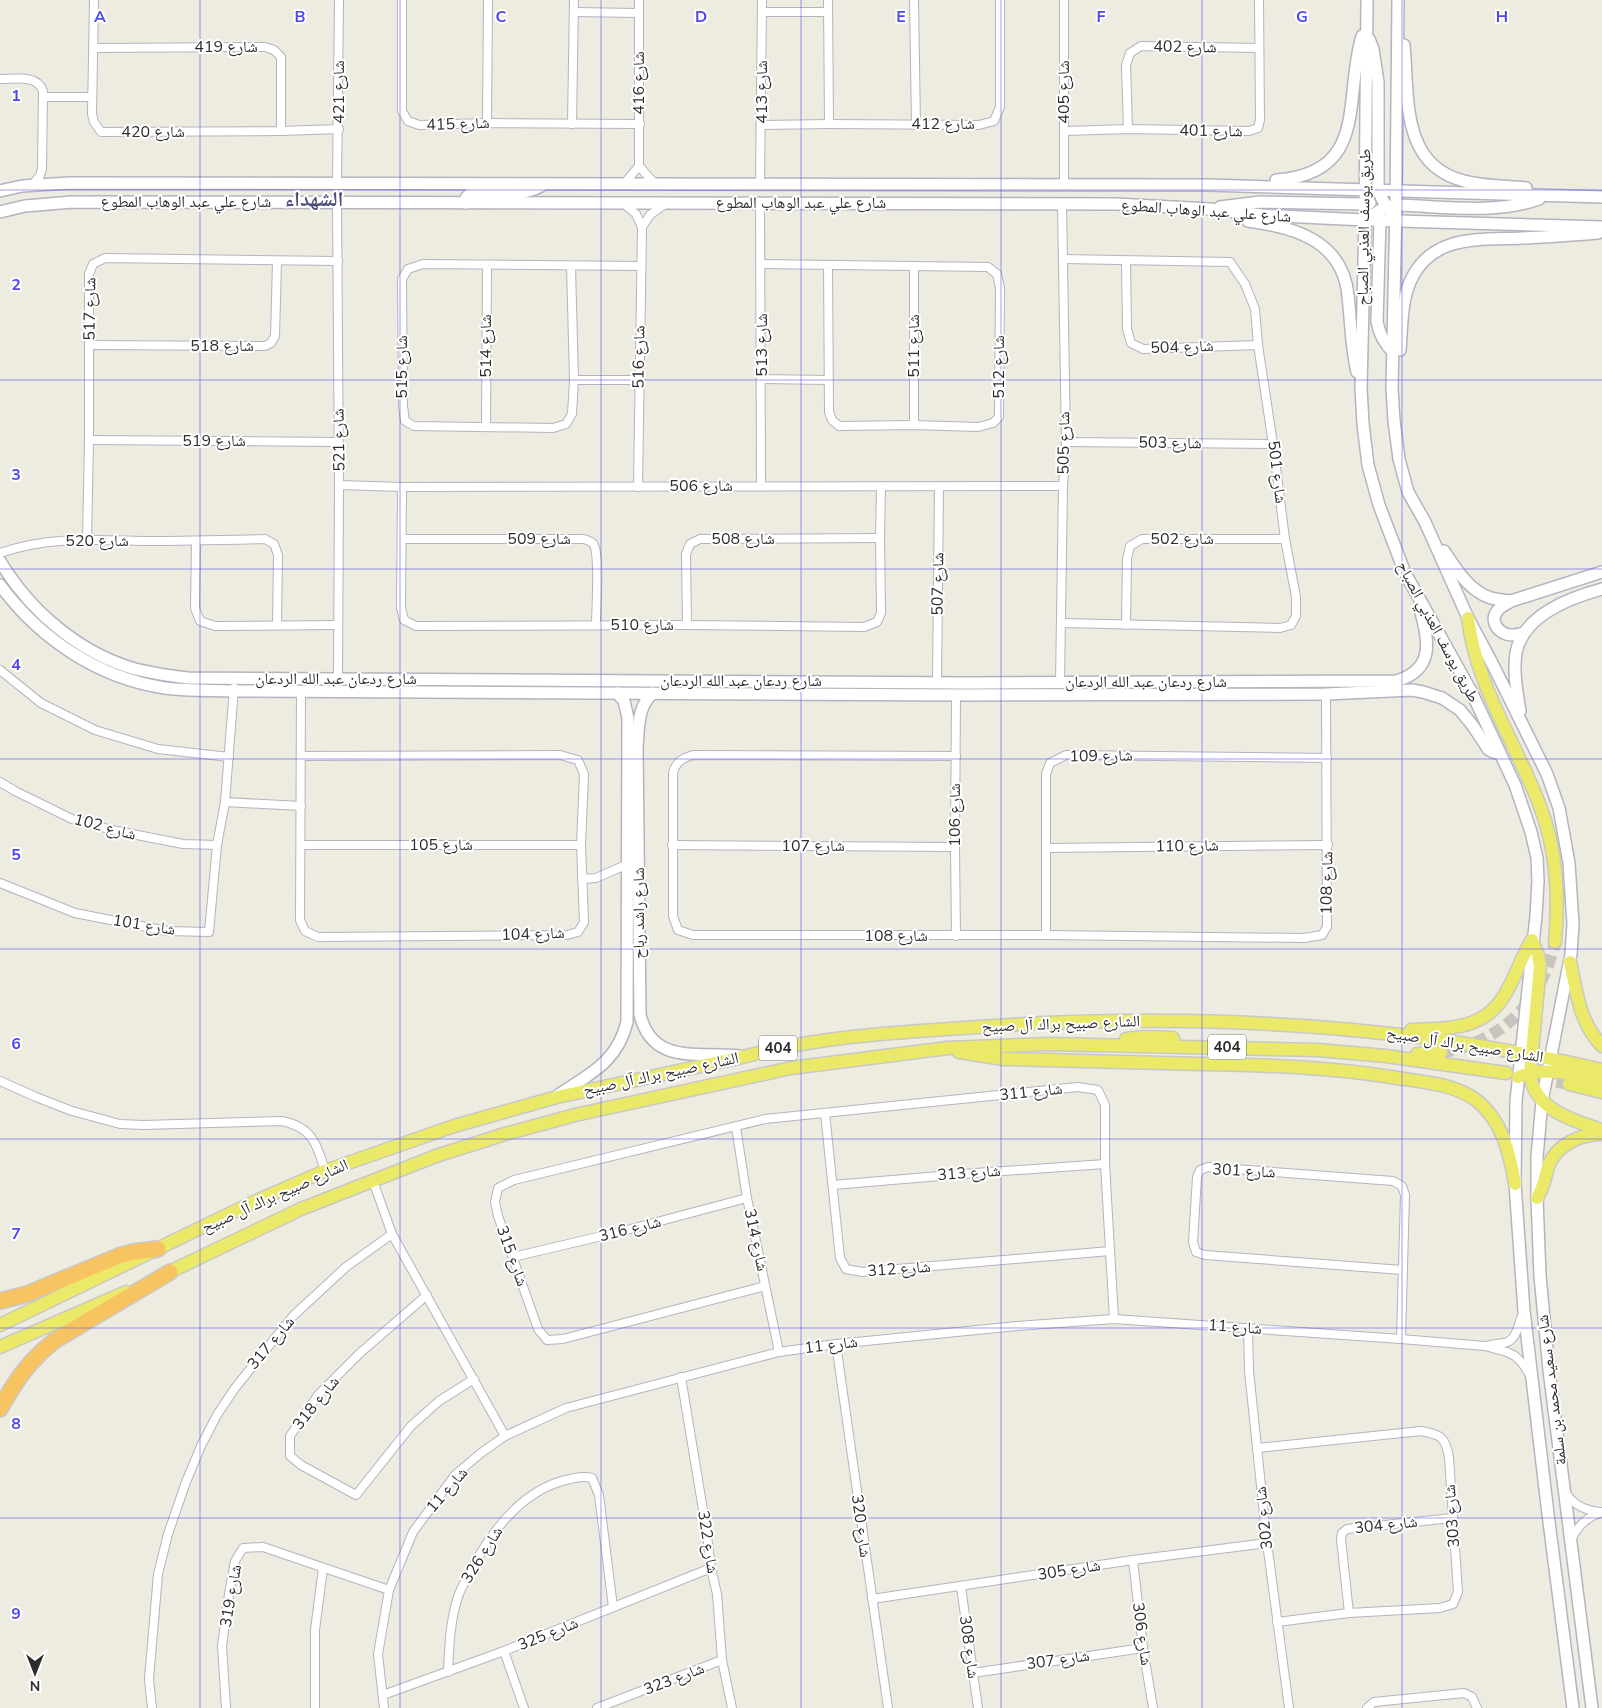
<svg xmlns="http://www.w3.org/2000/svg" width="1602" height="1708" viewBox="0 0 1602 1708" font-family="'Nunito Sans','Noto Naskh Arabic',sans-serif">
	<rect width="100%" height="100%" fill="#eeebe1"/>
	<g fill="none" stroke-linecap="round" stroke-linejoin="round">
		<!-- primary-tunnel -->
		<g stroke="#c7c5bd" stroke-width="12" stroke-dasharray="12 6" stroke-linecap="butt">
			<path d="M1441 1053C1503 1041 1541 1003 1555 942"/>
			<path d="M1521 1076 1569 1084"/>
		</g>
		<!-- street casing -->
		<g stroke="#b4b4c0" stroke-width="10">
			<g id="street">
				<path d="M94 0 92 114 94 122 101 132 281 131 339 129"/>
				<path d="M402 0V111L408 121 419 125 487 123 640 124"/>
				<path d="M828 0 829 124"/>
				<path d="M914 0 916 125"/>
				<path d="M574 12 639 13"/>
				<path d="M762 12H827"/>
				<path d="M94 48 265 47 274 50 281 57V131"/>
				<path d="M0 79C15 79 37 74 43 91L42 169 40 176 32 185"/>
				<path d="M43 97H92"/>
				<path d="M487 123 488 0"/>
				<path d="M572 124 574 0"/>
				<path d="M762 125 829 124 979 125 994 121 1000 107V0"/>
				<path d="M1128 129 1126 65 1130 53 1141 46 1259 48"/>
				<path d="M1065 131 1128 129 1249 131 1258 128 1260 120 1259 0"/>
				<path d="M639 166 654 183"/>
				<path d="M337 183 339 0"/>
				<path d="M1064 183V0"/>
				<path d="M624 184 639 166V0"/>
				<path d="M760 184 762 0"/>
				<path d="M337 202 339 485 338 678"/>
				<path d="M623 203 636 214 642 227 638 487"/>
				<path d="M760 203 761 486"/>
				<path d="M642 227 650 215 665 204"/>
				<path d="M1126 261 1127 329 1131 343 1143 349 1258 345"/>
				<path d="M761 264 988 267 997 274 1000 288 999 417 993 423 978 427 914 425 839 426 832 420 829 412 828 265"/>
				<path d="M571 266 574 380 572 414 566 424 553 428 414 426 405 421 403 406 402 279 408 269 423 264 641 266"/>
				<path d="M914 266V425"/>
				<path d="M89 345 265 346 271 343 275 336 277 262"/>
				<path d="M762 379 828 380"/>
				<path d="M574 380H639"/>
				<path d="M486 427 487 265"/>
				<path d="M89 440 338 442"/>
				<path d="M1066 442 1273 444"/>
				<path d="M339 485 402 487 1063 486"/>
				<path d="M402 487 401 608 404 620 416 626 687 625 864 627 877 622 881 613 880 538 881 486"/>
				<path d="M402 539H583C587 540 592 541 594 545 600 558 596 608 596 625"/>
				<path d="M87 540 89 440V274L93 264 105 258 338 261"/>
				<path d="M196 541 195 608 200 621 215 626 338 625"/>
				<path d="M0 553C49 536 96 540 147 541 186 541 226 540 265 539L274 544 278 555 277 624"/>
				<path d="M1062 623 1280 628 1291 625 1296 616V597L1285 539 1273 444 1258 345 1255 309 1245 284 1230 262 1063 259"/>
				<path d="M687 625 686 554 690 544 700 539 880 538"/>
				<path d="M1126 625 1127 559 1130 546 1142 539H1285"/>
				<path d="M0 670 41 703 95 730 158 749 229 757"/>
				<path d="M937 682 939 487"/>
				<path d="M1060 683 1063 486 1066 442 1062 204"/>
				<path d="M301 691 300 920 305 931 318 937 567 935 578 932 584 922 581 845 584 774 578 760 560 755 302 756"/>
				<path d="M956 756 693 755C682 758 676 762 673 773V916L678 930 693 935H1046L1304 938 1322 935 1327 927 1326 694"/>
				<path d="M0 782 15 791 72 819 112 830 183 844 217 845"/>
				<path d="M225 802 301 806"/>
				<path d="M301 845H581"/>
				<path d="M672 845 955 847"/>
				<path d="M1047 848 1328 845"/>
				<path d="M582 879 596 878 628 864"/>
				<path d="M0 883 75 913 167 931 209 932 217 845 225 802 234 688"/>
				<path d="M1046 935V774L1050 763 1066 755 1327 758"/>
				<path d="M956 936 955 847 956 695"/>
				<path d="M0 1081 36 1097 72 1111 120 1124 144 1125 282 1121C312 1127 317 1144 325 1171"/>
				<path d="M825 1113 840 1258 846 1269 862 1272 1110 1251"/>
				<path d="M736 1127 747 1198 779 1352"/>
				<path d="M373 1181 392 1234"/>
				<path d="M833 1185 975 1173 1105 1164"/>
				<path d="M513 1257 623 1231 747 1198"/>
				<path d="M765 1286 563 1339 547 1340 538 1329 498 1216 495 1202 498 1188 514 1180 765 1119 1078 1087 1098 1090 1105 1105V1164L1114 1319"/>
				<path d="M427 1295 360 1353 318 1395 290 1436V1456L301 1465 356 1495 411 1426 439 1401 474 1379"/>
				<path d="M1248 1328 1249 1371 1267 1543 1289 1708"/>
				<path d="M1401 1339 1405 1195 1402 1186 1393 1181 1208 1167 1200 1170 1197 1177 1193 1242 1196 1252 1205 1255 1402 1270"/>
				<path d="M836 1344 888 1708"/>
				<path d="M1487 1346C1493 1344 1498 1344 1504 1343 1518 1340 1517 1325 1523 1314"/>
				<path d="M681 1377 706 1528 711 1568 717 1594 722 1660 732 1708"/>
				<path d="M1257 1448 1421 1431C1441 1435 1445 1436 1449 1457L1458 1592 1453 1604 1440 1608 1349 1613 1277 1622"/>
				<path d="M1566 1493C1574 1506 1587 1511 1602 1512"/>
				<path d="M1571 1540C1577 1527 1587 1517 1600 1513"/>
				<path d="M1133 1560 1143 1648 1153 1708"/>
				<path d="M961 1587 978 1708"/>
				<path d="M872 1599 1133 1560 1267 1543"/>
				<path d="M1349 1613 1341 1539 1342 1533 1347 1529 1452 1518"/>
				<path d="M504 1651 524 1708"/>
				<path d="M448 1672C449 1648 450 1623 457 1600 459 1592 464 1583 468 1576 489 1534 521 1489 570 1479 578 1477 584 1476 592 1478L599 1495 613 1607"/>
				<path d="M973 1673 1143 1648"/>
				<path d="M383 1695 504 1651 711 1568"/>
				<path d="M152 1708 149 1679 158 1574 168 1534 186 1482 201 1446 217 1415 235 1388 293 1316 346 1267 392 1234 505 1436"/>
				<path d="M226 1708 222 1646 229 1594 235 1561 243 1548 263 1547 389 1590"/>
				<path d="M315 1708V1630L323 1568"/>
				<path d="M384 1708 378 1654 389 1590 413 1532 455 1475 481 1453 505 1436 566 1408 779 1352 836 1344 1017 1326 1114 1319 1401 1339 1485 1346 1507 1352 1515 1356 1523 1364 1530 1375"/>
				<path d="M597 1708 722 1660"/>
				<path d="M1367 1708 1374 1702 1464 1693 1472 1697 1477 1708"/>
			</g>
		</g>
		<!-- secondary casing -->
		<g stroke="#b4b4c0" stroke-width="14">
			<g id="secondary">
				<path d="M1367 0 1365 220 1361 388 1363 424 1368 465 1379 505 1405 573 1472 693 1515 785 1531 832 1537 858 1538 881 1536 916 1516 1101 1515 1184 1524 1311 1548 1514 1573 1708"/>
				<path d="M1398 0 1396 205 1392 388 1394 421 1399 459 1408 492 1425 522 1468 618 1491 661 1547 774 1559 808 1569 863 1573 924 1571 954 1542 1101 1537 1157V1198L1540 1276 1549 1370 1592 1708"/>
				<path d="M1369 39 1373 49 1378 82V189L1382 199 1396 221"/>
				<path d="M1404 45C1409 96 1400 165 1464 181 1482 186 1507 186 1526 188"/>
				<path d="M1276 180C1370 173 1343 99 1362 36"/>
				<path d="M0 191 22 186 69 183 1208 185 1602 197"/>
				<path d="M466 203V198L470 194C493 193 519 198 541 186"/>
				<path d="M1220 207 1260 202 1365 204 1370 203"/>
				<path d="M0 212 25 206 72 202 1116 204 1210 209 1262 215 1365 220 1602 227"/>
				<path d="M1379 214 1380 220 1377 322C1380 335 1384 343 1393 352"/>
				<path d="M1365 220 1382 209 1396 205C1443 206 1494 215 1539 199"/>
				<path d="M1248 221C1295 227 1343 241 1348 296 1351 322 1351 347 1357 372"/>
				<path d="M1400 350C1402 328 1401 303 1410 282 1431 234 1479 240 1522 238 1548 237 1573 235 1598 233"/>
				<path d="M1444 551C1456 569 1469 591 1491 598 1498 600 1505 600 1511 601"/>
				<path d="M0 561C30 611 79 653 135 669 152 673 170 676 188 678L967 683 1396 681C1435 670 1429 640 1420 609"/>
				<path d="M0 585C40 639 98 678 165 688 188 691 211 690 234 691L967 695 1326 694 1412 690 1423 692 1442 698 1460 710 1473 726 1488 749 1493 752 1500 754"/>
				<path d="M1524 633C1520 634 1516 635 1512 635 1499 635 1488 621 1498 610 1501 606 1507 604 1511 601L1602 572"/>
				<path d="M653 693C637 707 639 727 637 747L640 1015C653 1066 699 1051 739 1056"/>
				<path d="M1520 711C1517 693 1513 672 1516 653 1523 615 1569 598 1602 589"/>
				<path d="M557 1096C589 1074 617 1063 627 1022L628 718 624 701 617 693"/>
			</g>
		</g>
		<!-- primary casing -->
		<g stroke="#c8c8c8" stroke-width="15">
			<g id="primary">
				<path d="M1468 618C1476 686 1516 743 1540 806 1557 851 1559 895 1555 942"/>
				<path d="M1532 940 1538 955 1540 966 1530 1074C1534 1109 1573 1121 1602 1130"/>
				<path d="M1570 962C1577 993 1579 1022 1602 1046"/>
				<path d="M1411 1030C1450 1028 1487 1031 1508 989 1517 973 1522 956 1532 940"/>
				<path d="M1126 1039 1145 1037 1173 1038"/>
				<path d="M959 1052 1004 1059C1070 1061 1135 1062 1201 1064 1267 1065 1332 1067 1397 1078 1424 1082 1454 1084 1476 1100 1502 1120 1510 1153 1515 1184"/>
				<path d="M1417 1054 1441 1053"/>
				<path d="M1518 1077C1546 1066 1573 1074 1602 1080"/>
				<path d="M1569 1084 1602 1092"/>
				<path d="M1537 1198C1544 1187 1545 1176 1549 1164 1558 1144 1581 1134 1602 1134"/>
				<path d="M163 1275 301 1209 436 1156 505 1134 575 1115 791 1068 948 1048 1049 1044 1318 1050 1386 1056 1506 1073"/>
				<path d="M0 1325 254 1202 325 1171 454 1126 557 1097 743 1057C815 1037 889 1033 963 1028 1177 1012 1392 1021 1602 1070"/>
				<path d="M0 1347 126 1292"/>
			</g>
		</g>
		<!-- highway casing -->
		<g stroke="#c8c8c8" stroke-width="18">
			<g id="highway">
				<path d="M0 1301 27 1294 119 1256 133 1252 158 1249"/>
				<path d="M0 1409C15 1381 31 1358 57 1339L170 1272"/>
			</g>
		</g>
		<!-- street -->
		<use href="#street" stroke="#fff" stroke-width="8"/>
		<!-- secondary -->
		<use href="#secondary" stroke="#fff" stroke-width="11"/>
		<!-- primary -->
		<use href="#primary" stroke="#ebea68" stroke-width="12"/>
		<!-- highway -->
		<use href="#highway" stroke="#f8c462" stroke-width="15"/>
	</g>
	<!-- grid -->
	<path fill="none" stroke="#4f49f3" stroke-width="1" stroke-opacity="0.55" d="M200 0V1708M400 0V1708M601 0V1708M801 0V1708M1001 0V1708M1202 0V1708M1402 0V1708M0 190H1602M0 380H1602M0 569H1602M0 759H1602M0 949H1602M0 1139H1602M0 1328H1602M0 1518H1602"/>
	<g text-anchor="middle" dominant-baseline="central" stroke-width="4" stroke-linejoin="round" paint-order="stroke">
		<!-- shield labels -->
		<g fill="#fff" stroke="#6c6c6c" stroke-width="1">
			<rect x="1208" y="1034.5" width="38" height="25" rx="4"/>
			<rect x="759" y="1035.5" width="38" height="25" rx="4"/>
		</g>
		<g font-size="15" font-weight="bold" fill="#2d2d2d">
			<text x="1227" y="1047">404</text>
			<text x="778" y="1048">404</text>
		</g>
		<!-- street labels -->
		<g font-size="16" fill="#2d2d2d" stroke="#fff">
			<text x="226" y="47">شارع 419</text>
			<text transform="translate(1185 47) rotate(1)">شارع 402</text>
			<text transform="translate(639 83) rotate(-90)">شارع 416</text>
			<text transform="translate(339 92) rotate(-90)">شارع 421</text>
			<text transform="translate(762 92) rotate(-90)">شارع 413</text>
			<text transform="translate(1064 92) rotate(-90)">شارع 405</text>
			<text transform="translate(458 124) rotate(-2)">شارع 415</text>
			<text x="943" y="124">شارع 412</text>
			<text transform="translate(1211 131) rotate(1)">شارع 401</text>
			<text x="153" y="132">شارع 420</text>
			<text x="186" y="202">شارع علي عبد الوهاب المطوع</text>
			<text x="801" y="203">شارع علي عبد الوهاب المطوع</text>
			<text transform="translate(1206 211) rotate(4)">شارع علي عبد الوهاب المطوع</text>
			<text transform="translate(1364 227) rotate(-89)">طريق يوسف العذبي الصباح</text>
			<text transform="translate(90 309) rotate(-89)">شارع 517</text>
			<text transform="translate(762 345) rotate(-90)">شارع 513</text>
			<text x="222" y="346">شارع 518</text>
			<text transform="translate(486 346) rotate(-90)">شارع 514</text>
			<text transform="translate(914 346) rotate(-90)">شارع 511</text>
			<text transform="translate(1182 347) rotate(-2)">شارع 504</text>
			<text transform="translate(639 357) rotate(-89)">شارع 516</text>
			<text transform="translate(402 367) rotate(-90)">شارع 515</text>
			<text transform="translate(999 367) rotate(-90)">شارع 512</text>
			<text transform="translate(339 440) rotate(-91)">شارع 521</text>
			<text x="214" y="441">شارع 519</text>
			<text transform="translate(1064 443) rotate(-89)">شارع 505</text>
			<text transform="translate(1170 443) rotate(1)">شارع 503</text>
			<text transform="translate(1277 472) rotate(83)">شارع 501</text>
			<text x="701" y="486">شارع 506</text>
			<text x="539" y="539">شارع 509</text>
			<text x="743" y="539">شارع 508</text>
			<text x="1182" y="539">شارع 502</text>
			<text x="97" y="541">شارع 520</text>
			<text transform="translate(938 584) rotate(-89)">شارع 507</text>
			<text x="642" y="625">شارع 510</text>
			<text transform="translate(1438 632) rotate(62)">طريق يوسف العذبي الصباح</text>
			<text x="336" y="679">شارع ردعان عبد الله الردعان</text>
			<text x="741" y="681">شارع ردعان عبد الله الردعان</text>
			<text x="1146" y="682">شارع ردعان عبد الله الردعان</text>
			<text transform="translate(1101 756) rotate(-1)">شارع 109</text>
			<text transform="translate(955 815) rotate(-90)">شارع 106</text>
			<text transform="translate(105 827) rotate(15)">شارع 102</text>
			<text x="441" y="845">شارع 105</text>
			<text x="813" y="846">شارع 107</text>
			<text transform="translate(1187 846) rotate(-1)">شارع 110</text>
			<text transform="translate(1327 883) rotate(-89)">شارع 108</text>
			<text transform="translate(639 913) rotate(-90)">شارع راشد رباح</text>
			<text transform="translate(144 925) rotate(9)">شارع 101</text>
			<text transform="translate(533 934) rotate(-2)">شارع 104</text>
			<text x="896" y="936">شارع 108</text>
			<text transform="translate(1061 1024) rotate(-2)">الشارع صبيح براك آل صبيح</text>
			<text transform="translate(1465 1045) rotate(9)">الشارع صبيح براك آل صبيح</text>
			<text transform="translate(661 1074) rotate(-12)">الشارع صبيح براك آل صبيح</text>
			<text transform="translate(1031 1092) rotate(-6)">شارع 311</text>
			<text transform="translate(1244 1171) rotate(3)">شارع 301</text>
			<text transform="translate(969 1173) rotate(-4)">شارع 313</text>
			<text transform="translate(275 1196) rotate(-24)">الشارع صبيح براك آل صبيح</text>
			<text transform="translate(630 1229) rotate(-14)">شارع 316</text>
			<text transform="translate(756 1240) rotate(78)">شارع 314</text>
			<text transform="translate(512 1256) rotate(70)">شارع 315</text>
			<text transform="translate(899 1269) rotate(-4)">شارع 312</text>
			<text transform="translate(1235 1327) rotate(4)">شارع 11</text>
			<text transform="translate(271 1343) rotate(-50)">شارع 317</text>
			<text transform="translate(831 1345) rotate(-7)">شارع 11</text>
			<text transform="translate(1552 1390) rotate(-97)">شارع سعيد محمد بن سلمة</text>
			<text transform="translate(316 1403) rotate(-51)">شارع 318</text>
			<text transform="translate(447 1490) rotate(-49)">شارع 11</text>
			<text transform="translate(1452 1516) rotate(-94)">شارع 303</text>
			<text transform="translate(1264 1518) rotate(-96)">شارع 302</text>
			<text transform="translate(1386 1525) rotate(-6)">شارع 304</text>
			<text transform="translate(861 1526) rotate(82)">شارع 320</text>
			<text transform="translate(708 1542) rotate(81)">شارع 322</text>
			<text transform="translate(482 1555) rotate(-58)">شارع 326</text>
			<text transform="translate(1069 1570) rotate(-9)">شارع 305</text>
			<text transform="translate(231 1596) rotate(-80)">شارع 319</text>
			<text transform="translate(548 1634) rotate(-22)">شارع 325</text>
			<text transform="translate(1142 1634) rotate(82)">شارع 306</text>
			<text transform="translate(969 1647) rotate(82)">شارع 308</text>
			<text transform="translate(1058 1660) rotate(-8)">شارع 307</text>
			<text transform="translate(674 1679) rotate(-21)">شارع 323</text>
		</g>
		<!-- district labels -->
		<g font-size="21" font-weight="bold" fill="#514f7d" stroke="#fff">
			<text x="314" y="199">الشهداء</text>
		</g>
	</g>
	<g font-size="16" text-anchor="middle" font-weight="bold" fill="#4f49f3" stroke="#fff" stroke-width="4" stroke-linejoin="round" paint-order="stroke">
		<text x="100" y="22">A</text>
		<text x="300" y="22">B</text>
		<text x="501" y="22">C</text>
		<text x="701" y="22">D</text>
		<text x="901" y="22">E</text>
		<text x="1101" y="22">F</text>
		<text x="1302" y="22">G</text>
		<text x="1502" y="22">H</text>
		<text x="16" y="101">1</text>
		<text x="16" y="290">2</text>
		<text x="16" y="480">3</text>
		<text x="16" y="670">4</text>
		<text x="16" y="860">5</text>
		<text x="16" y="1049">6</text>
		<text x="16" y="1239">7</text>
		<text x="16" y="1429">8</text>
		<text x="16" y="1619">9</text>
	</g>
	<!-- north arrow -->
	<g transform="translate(35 1673) rotate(180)" stroke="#ffffff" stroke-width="4" paint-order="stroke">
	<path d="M0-4L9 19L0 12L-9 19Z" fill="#2d2d2d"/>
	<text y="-8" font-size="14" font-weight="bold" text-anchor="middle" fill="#2d2d2d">N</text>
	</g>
</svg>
